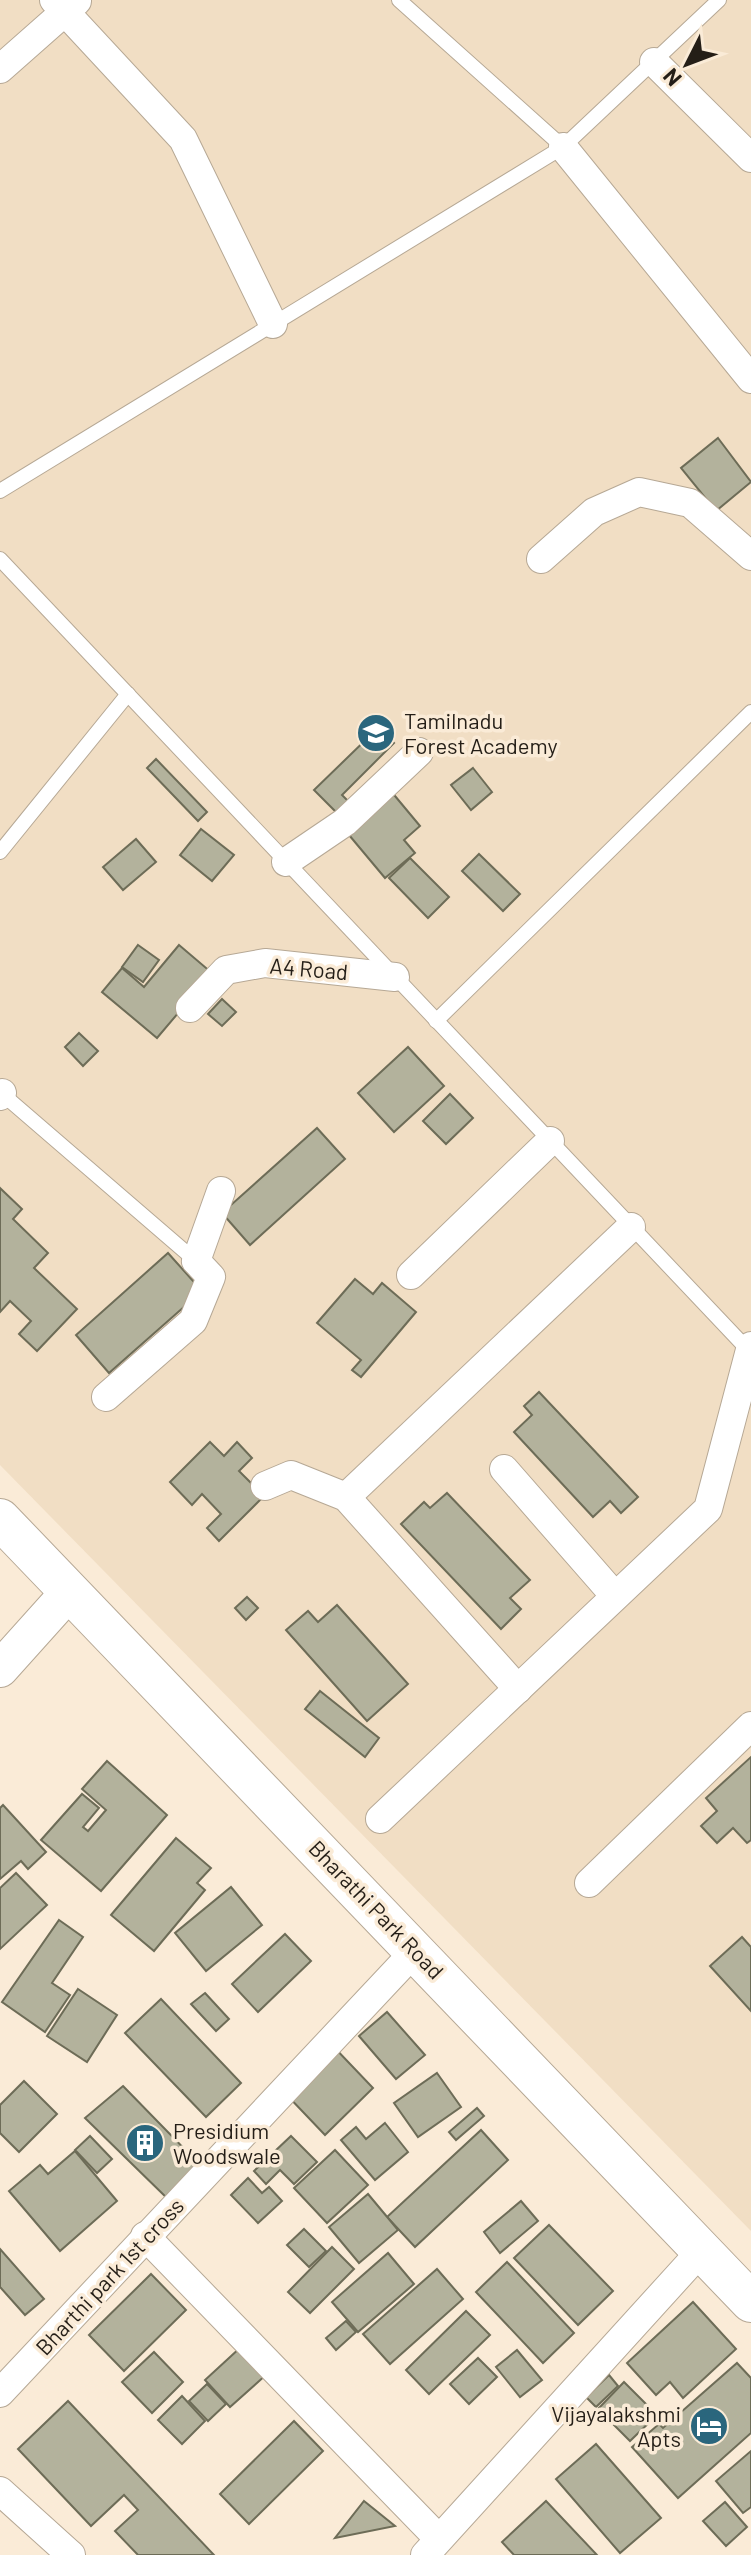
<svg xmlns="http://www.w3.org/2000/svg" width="751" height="2555" viewBox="0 0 751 2555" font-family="Barlow,sans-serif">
	<rect width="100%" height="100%" fill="#faebd7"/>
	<!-- built -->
	<path fill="#f1dec4" d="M0 0H751V2231L0 1465Z"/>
	<!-- building -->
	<g fill="#b3b29c" stroke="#6d6c57" stroke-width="2">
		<path d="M718 438 751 482 716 511 681 468Z"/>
		<path d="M379 727 394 743 342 795 353 806 341 817 314 790Z"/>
		<path d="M156 759 207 812 198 821 147 768Z"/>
		<path d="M473 768 492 792 471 810 451 785Z"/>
		<path d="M390 790 420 826 404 840 415 853 385 878 344 829Z"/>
		<path d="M201 829 234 855 212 881 180 855Z"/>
		<path d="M136 839 156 862 123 890 103 867Z"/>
		<path d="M479 854 520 894 503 911 462 871Z"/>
		<path d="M410 858 449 897 428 918 389 878Z"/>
		<path d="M138 945 159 960 143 982 122 967Z"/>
		<path d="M179 945 212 973 157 1038 102 992 122 968 144 987Z"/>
		<path d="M222 999 236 1012 222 1026 208 1014Z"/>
		<path d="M79 1033 98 1051 83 1066 65 1047Z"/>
		<path d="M408 1047 444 1086 394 1132 358 1093Z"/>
		<path d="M450 1094 473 1118 446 1144 423 1121Z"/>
		<path d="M317 1128 345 1159 250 1245 222 1213Z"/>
		<path d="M0 1188 22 1209 13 1219 48 1253 34 1268 77 1309 37 1351 19 1334 31 1321 10 1301 0 1312Z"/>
		<path d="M168 1253 202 1291 109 1373 76 1335Z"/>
		<path d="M355 1279 373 1294 382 1283 416 1312 361 1377 352 1370 361 1360 317 1323Z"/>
		<path d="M539 1392 638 1497 621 1513 610 1501 593 1517 514 1432 532 1415 524 1406Z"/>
		<path d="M210 1442 224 1456 237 1442 252 1458 239 1471 264 1496 219 1541 207 1528 221 1514 202 1494 192 1505 170 1482Z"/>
		<path d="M447 1493 530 1580 510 1598 521 1609 501 1629 401 1524 424 1502 430 1508Z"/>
		<path d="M247 1597 258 1608 246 1620 235 1608Z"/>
		<path d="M337 1605 408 1684 367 1721 286 1630 308 1611 318 1622Z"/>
		<path d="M320 1691 379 1738 365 1757 305 1709Z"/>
		<path d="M751 1757V1840L747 1843 733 1828 717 1843 701 1826 717 1811 706 1798Z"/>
		<path d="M107 1761 167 1815 101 1891 41 1840 82 1794 99 1808 83 1827 88 1831 106 1810 82 1789Z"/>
		<path d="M3 1805 46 1852 28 1869 21 1861 0 1879V1808Z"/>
		<path d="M176 1838 211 1868 197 1883 205 1890 154 1951 111 1915Z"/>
		<path d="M16 1873 47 1905 0 1949V1888Z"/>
		<path d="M231 1887 262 1925 206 1971 175 1933Z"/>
		<path d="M59 1920 83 1937 52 1983 70 1995 45 2032 2 2002Z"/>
		<path d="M285 1934 311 1961 258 2012 232 1984Z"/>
		<path d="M742 1937 751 1947V2011L710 1966Z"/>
		<path d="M78 1989 117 2015 87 2062 47 2036Z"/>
		<path d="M205 1993 229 2019 216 2031 191 2004Z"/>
		<path d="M161 1999 241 2083 206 2117 125 2033Z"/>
		<path d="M387 2012 425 2055 396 2079 359 2036Z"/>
		<path d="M331 2044 373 2088 325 2135 283 2091Z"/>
		<path d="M437 2073 461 2107 418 2137 394 2103Z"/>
		<path d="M24 2081 57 2114 19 2152 0 2133V2105Z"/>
		<path d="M123 2086 203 2168 171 2202 85 2118Z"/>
		<path d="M477 2108 484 2116 456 2140 449 2132Z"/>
		<path d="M385 2123 408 2152 375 2180 341 2140 356 2127 366 2139Z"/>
		<path d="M481 2130 508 2160 415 2247 387 2217Z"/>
		<path d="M90 2136 112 2159 97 2173 75 2150Z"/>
		<path d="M291 2136 317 2162 294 2184 280 2170 266 2184 254 2171Z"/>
		<path d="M335 2150 368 2185 327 2223 294 2188Z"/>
		<path d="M75 2151 117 2201 60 2251 9 2191 40 2165 48 2174Z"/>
		<path d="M248 2178 262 2193 269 2187 282 2201 258 2223 231 2195Z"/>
		<path d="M368 2194 398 2230 359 2263 329 2227Z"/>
		<path d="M521 2201 538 2221 500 2253 484 2232Z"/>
		<path d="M549 2225 613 2291 578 2325 514 2258Z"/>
		<path d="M304 2229 326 2251 309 2267 287 2245Z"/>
		<path d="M332 2247 354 2269 310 2313 288 2292Z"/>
		<path d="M0 2249 44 2299 25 2315 0 2287Z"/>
		<path d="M388 2253 414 2284 358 2332 332 2302Z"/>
		<path d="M507 2262 574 2333 543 2363 476 2292Z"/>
		<path d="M437 2269 463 2299 390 2364 363 2334Z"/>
		<path d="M151 2274 186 2310 124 2371 89 2335Z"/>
		<path d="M693 2302 736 2349 683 2398 670 2382 656 2395 627 2363Z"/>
		<path d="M466 2311 490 2335 429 2394 406 2370Z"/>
		<path d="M346 2321 356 2332 336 2350 326 2338Z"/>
		<path d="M241 2347 267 2374 230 2407 205 2380Z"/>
		<path d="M517 2350 542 2380 520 2397 496 2367Z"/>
		<path d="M154 2352 183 2382 152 2413 122 2382Z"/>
		<path d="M478 2358 497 2377 469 2404 450 2384Z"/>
		<path d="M737 2363 751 2378V2433L678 2498 632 2447 659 2424 663 2428Z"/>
		<path d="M609 2375 618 2386 596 2407 586 2397Z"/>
		<path d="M624 2382 657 2415 630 2441 598 2409Z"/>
		<path d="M207 2384 226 2404 208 2421 189 2401Z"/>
		<path d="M182 2396 205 2421 182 2444 158 2420Z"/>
		<path d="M68 2401 214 2555H138L115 2531 138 2510 124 2495 91 2526 18 2449Z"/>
		<path d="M294 2421 323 2451 249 2524 220 2494Z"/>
		<path d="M596 2444 661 2518 620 2553 556 2479Z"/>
		<path d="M751 2451V2507L743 2513 716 2481Z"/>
		<path d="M364 2501 395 2526 335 2538Z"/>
		<path d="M546 2501 597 2555H514L502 2542Z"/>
		<path d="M725 2502 747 2527 726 2546 703 2521Z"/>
	</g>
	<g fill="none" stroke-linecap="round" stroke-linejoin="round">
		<!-- service casing -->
		<g stroke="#b6a895" stroke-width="16">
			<g id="service">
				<path d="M399 0 563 147"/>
				<path d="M0 491 563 147 719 0"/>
				<path d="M0 559 751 1353"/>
				<path d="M0 852 128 694"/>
				<path d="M436 1021 751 712"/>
				<path d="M0 1092 196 1261"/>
			</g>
		</g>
		<!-- minor casing -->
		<g stroke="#b6a895" stroke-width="30">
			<g id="minor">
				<path d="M54 0 183 139 273 324"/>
				<path d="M654 62 751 158"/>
				<path d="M0 69 77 1"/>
				<path d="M563 147 751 379"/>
				<path d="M541 559 594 512 639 492 690 503 751 556"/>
				<path d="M286 862 345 822 419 752"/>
				<path d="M190 1008 226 970 265 963 395 977"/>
				<path d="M0 1096 2 1093"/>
				<path d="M411 1275 550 1141"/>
				<path d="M106 1397 193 1321 211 1277 196 1261 221 1191"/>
				<path d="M504 1469 615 1596"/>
				<path d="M265 1486 291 1475 346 1497 518 1689"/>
				<path d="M346 1497 631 1227"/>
				<path d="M380 1819 708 1509 751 1346"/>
				<path d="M589 1883 751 1726"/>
				<path d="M145 2236 438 2538"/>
				<path d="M0 2393 416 1950"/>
				<path d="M0 2491 71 2555"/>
				<path d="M425 2555 702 2250"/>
			</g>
		</g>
		<!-- tertiary casing -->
		<g stroke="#b6a895" stroke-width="38">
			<path id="tertiary" d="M0 1669 70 1591"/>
		</g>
		<!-- secondary casing -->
		<g stroke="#b6a895" stroke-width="42">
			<path id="secondary" d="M0 1519 751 2302"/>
		</g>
		<!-- service -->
		<use href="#service" stroke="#fff" stroke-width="14"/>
		<!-- minor -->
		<use href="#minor" stroke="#fff" stroke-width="28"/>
		<!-- tertiary -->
		<use href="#tertiary" stroke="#fff" stroke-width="36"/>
		<!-- secondary -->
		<use href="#secondary" stroke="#fff" stroke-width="40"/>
	</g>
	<!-- icons -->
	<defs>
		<g id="university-disc" transform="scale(2)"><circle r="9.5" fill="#2a667d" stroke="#faebd7"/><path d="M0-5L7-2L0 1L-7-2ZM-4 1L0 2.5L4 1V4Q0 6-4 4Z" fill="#fff"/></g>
		<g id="building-disc" transform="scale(2)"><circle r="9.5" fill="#2a667d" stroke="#faebd7"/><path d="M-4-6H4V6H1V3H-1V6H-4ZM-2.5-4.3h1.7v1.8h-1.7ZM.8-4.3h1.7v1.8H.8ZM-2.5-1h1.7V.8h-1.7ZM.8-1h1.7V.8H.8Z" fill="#fff"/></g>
		<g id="hotel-disc" transform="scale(2)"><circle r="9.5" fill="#2a667d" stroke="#faebd7"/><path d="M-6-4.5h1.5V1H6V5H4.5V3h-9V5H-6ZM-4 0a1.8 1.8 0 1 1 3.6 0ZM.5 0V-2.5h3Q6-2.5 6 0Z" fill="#fff"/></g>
	</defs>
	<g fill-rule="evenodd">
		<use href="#university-disc" x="376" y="733"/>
		<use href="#building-disc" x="145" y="2143"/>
		<use href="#hotel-disc" x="709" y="2426"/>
	</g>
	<g text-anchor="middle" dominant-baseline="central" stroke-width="7" stroke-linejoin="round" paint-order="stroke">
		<!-- poi labels -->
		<g font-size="22" fill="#241e17" stroke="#faebd7" text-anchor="start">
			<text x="404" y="720">Tamilnadu<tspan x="404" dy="25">Forest Academy</tspan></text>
			<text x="173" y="2130">Presidium<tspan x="173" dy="25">Woodswale</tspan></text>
			<text x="681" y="2413" text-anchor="end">Vijayalakshmi<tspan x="681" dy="25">Apts</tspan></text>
		</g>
		<!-- street labels -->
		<g font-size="22" fill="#241e17" stroke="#faebd7">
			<text transform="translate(309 968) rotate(5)">A4 Road</text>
			<text transform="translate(377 1909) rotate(46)">Bharathi Park Road</text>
			<text transform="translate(109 2276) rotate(-47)">Bharthi park 1st cross</text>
		</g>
	</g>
	<!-- north arrow -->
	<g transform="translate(687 64) rotate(228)" stroke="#faebd7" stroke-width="6" paint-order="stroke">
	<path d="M0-6L14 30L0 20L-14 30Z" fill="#241e17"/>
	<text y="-12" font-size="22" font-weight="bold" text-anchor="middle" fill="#241e17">N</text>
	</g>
</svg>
